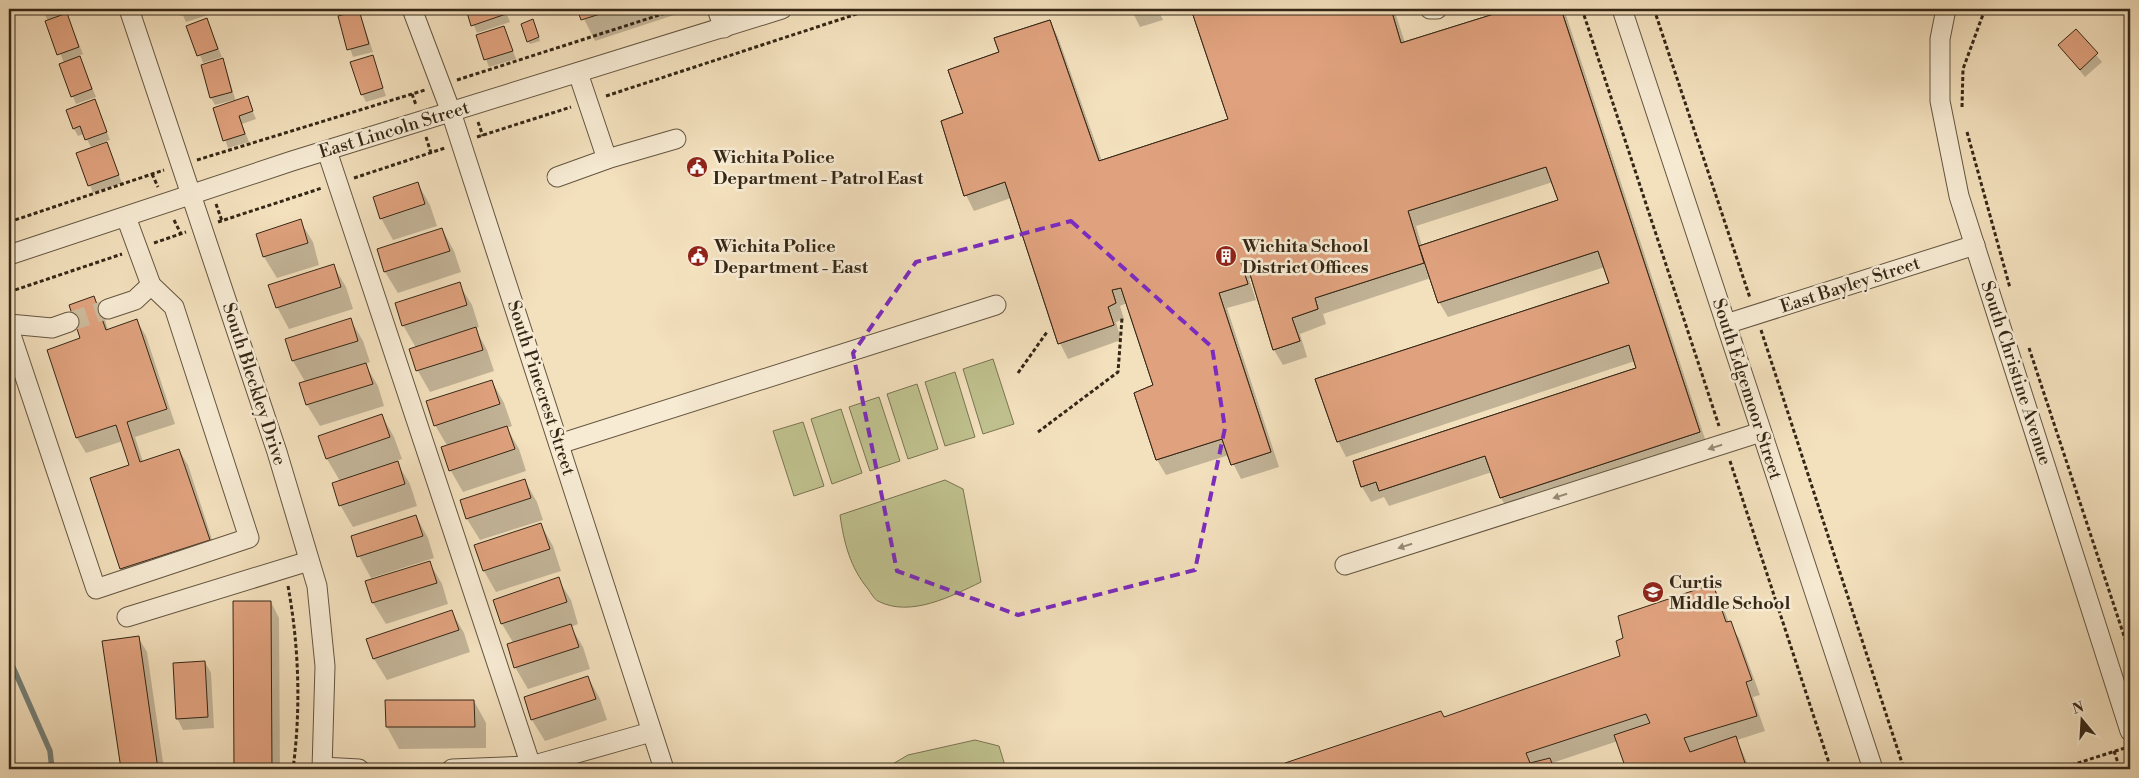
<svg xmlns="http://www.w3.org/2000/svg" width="2139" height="778" viewBox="0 0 2139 778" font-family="'Libre Bodoni',serif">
	<rect width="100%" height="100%" fill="#f3e0bd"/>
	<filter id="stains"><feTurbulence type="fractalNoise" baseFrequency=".004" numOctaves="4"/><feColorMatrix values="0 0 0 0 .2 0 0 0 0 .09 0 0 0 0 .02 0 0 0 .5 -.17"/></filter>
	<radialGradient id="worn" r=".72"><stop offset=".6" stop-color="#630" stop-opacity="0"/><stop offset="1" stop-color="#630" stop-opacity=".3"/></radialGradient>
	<!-- green -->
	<g fill="#bfc18e" stroke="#7a7452">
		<path d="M993 359 1014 424 983 434 963 369Z"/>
		<path d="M955 372 975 437 945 446 925 382Z"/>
		<path d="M917 384 938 449 908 459 887 394Z"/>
		<path d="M879 397 900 461 870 471 849 407Z"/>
		<path d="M841 409 862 473 832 484 811 419Z"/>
		<path d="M803 422 824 486 794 496 773 431Z"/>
		<path d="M945 480 963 489 981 582C952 596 910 618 878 601 874 599 871 593 868 589 850 567 844 543 840 515Z"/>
		<path d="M975 740 999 746 1006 769H884L908 755Z"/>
	</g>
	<!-- shadow -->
	<g fill="#0003" fill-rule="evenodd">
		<path d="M43 9H68L69 12 66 13 83 54 79 56 96 97 76 104 60 64 64 63Z"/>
		<path d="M180 9H206L208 15 186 22Z"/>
		<path d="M334 9H349L336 13Z"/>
		<path d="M467 9H505L510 22 477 33Z"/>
		<path d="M579 9H672L674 15 595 41Z"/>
		<path d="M1131 9H1171L1159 12 1163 20 1140 27Z"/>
		<path d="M1192 9H1394L1405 43 1514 9H1564L1708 448 1510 513 1501 498 1492 472 1389 506 1384 497 1371 502 1362 487 1354 462 1637 369 1635 361 1346 457 1338 441 1611 284 1605 267 1448 317 1439 302 1431 278 1323 314 1326 324 1300 334 1307 357 1283 365 1274 350 1252 277 1249 279 1256 300 1227 308 1279 467 1241 479 1229 455 1166 475 1157 460 1136 394 1155 386 1127 303 1120 306 1124 319 1116 322 1121 340 1068 359 1060 343 1011 198 974 211 966 195 965 114 1001 53 1050 22 1058 37 1102 161 1230 120ZM1553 182 1559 200 1422 246 1416 226Z"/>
		<path d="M359 11 373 52 353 57 339 17Z"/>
		<path d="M207 20 222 57 203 63 204 65 222 60 226 68 236 102 247 98 256 119 242 124 249 142 228 148 215 109 235 102 234 100 215 105 211 98 204 65 188 26Z"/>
		<path d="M535 24 540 41 530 44 528 41Z"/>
		<path d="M504 27 516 59 489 67 477 36Z"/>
		<path d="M2076 31 2102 62 2085 77 2060 46Z"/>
		<path d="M372 56 386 96 366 102 362 94Z"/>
		<path d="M95 101 110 140 91 147 84 134 78 136 74 129Z"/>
		<path d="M107 144 122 183 93 193 78 154Z"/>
		<path d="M418 184 430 205 437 226 393 240 381 218Z"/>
		<path d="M300 221 313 242 319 265 277 278 264 257Z"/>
		<path d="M442 229 454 251 461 272 398 293 385 272 378 250Z"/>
		<path d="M333 265 346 287 353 309 289 329 277 307Z"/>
		<path d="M459 284 472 305 479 327 475 328 487 350 494 371 430 392 418 371 411 350 416 348 403 325Z"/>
		<path d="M94 298 103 313 108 330 137 321 146 336 175 424 135 437 143 462 179 450 188 465 217 555 130 584 121 569 131 465 123 441 86 453 77 438 48 350 82 339Z"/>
		<path d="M350 319 363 341 370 362 365 364 378 386 384 406 320 426 307 405 301 384 306 383 293 361 286 340Z"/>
		<path d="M492 381 504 403 512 426 507 428 519 449 526 471 463 492 451 471 443 448 448 447 435 425Z"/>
		<path d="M382 416 394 437 402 459 396 461 410 484 417 506 353 527 340 505V481L327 459Z"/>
		<path d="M525 481 537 502 543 520 480 540 467 519 461 501Z"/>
		<path d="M416 516 428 538 434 558 371 578 359 556Z"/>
		<path d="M541 525 553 546 561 571 496 592 484 571Z"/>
		<path d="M429 562 442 584 448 604 386 624 373 603 367 582Z"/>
		<path d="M558 579 571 600 578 624 571 627 583 647 590 669 528 689 515 667 514 644 502 624 494 600Z"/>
		<path d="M1713 585 1721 601 1729 623 1739 638 1760 695 1753 697 1765 731 1737 740 1750 769H1627L1618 741 1552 763 1555 769H1288L1286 764 1444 718 1621 657Z"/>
		<path d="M271 602 279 618 280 769H236L235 603Z"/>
		<path d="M452 612 464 633 470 652 387 680 374 659 368 640Z"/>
		<path d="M138 637 147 652 164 769H122L104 642Z"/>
		<path d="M205 662 211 673 214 728 183 730 177 718Z"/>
		<path d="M588 677 600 699 607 720 545 741 532 720Z"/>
		<path d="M474 701 486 723V748L399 749 387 727Z"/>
	</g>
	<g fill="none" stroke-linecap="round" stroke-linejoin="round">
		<!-- stream -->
		<path stroke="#758079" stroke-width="5.5" d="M9 658 50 751 52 769"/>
	</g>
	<!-- building -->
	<g fill="#e0a27e" stroke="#352716">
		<path d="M178 9H200L181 15Z"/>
		<path d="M466 9H505L506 14 471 26Z"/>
		<path d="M577 9H616L581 20Z"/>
		<path d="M1191 9H1391L1401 43 1510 9H1561L1700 432 1500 498 1485 456 1379 491 1376 482 1361 487 1353 461 1636 368 1629 345 1337 442 1315 379 1609 283 1598 251 1438 303 1419 246 1558 200 1546 167 1408 211 1424 263 1315 298 1318 309 1292 318 1300 341 1273 350 1246 261 1241 263 1248 284 1219 293 1271 452 1231 465 1222 439 1156 460 1134 393 1153 385 1121 288 1112 290 1116 303 1108 307 1114 325 1058 344 1005 182 964 196 941 121 963 113 948 70 999 52 994 38 1050 20 1099 161 1228 119Z"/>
		<path d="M1191 9H1391L1401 43 1510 9H1561L1700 432 1500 498 1485 456 1379 491 1376 482 1361 487 1353 461 1636 368 1629 345 1337 442 1315 379 1609 283 1598 251 1438 303 1419 246 1558 200 1546 167 1408 211 1424 263 1315 298 1318 309 1292 318 1300 341 1273 350 1246 261 1241 263 1248 284 1219 293 1271 452 1231 465 1222 439 1156 460 1134 393 1153 385 1121 288 1112 290 1116 303 1108 307 1114 325 1058 344 1005 182 964 196 941 121 963 113 948 70 999 52 994 38 1050 20 1099 161 1228 119Z"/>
		<path d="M359 10 369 44 347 50 338 16Z"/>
		<path d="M67 13 79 47 57 55 45 21Z"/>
		<path d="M207 18 218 49 197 56 186 26Z"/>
		<path d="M533 19 539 37 527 42 521 24Z"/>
		<path d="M504 26 513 51 484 60 476 35Z"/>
		<path d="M2076 29 2098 53 2080 70 2058 45Z"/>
		<path d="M373 55 383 88 361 95 350 62Z"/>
		<path d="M80 56 92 89 71 97 59 64Z"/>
		<path d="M223 58 232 92 210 98 201 65Z"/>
		<path d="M248 96 253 111 239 116 245 134 223 141 213 108Z"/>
		<path d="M95 99 107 132 85 140 80 126 73 129 66 110Z"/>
		<path d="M107 142 119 175 88 186 76 153Z"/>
		<path d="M418 182 425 204 380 219 373 197Z"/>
		<path d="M301 219 308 243 263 257 256 234Z"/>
		<path d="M442 228 450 251 384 272 377 249Z"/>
		<path d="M334 264 341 287 276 308 268 285Z"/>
		<path d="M460 282 467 305 402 326 395 303Z"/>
		<path d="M94 296 106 330 137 319 167 409 127 422 140 462 179 449 210 540 120 569 90 478 129 465 116 425 76 438 47 350 80 338 69 305Z"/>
		<path d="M351 318 358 341 292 361 285 339Z"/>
		<path d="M476 327 483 350 416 371 409 349Z"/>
		<path d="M366 363 373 384 306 405 299 383Z"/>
		<path d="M492 380 500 404 434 426 426 401Z"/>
		<path d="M382 414 390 437 326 459 318 436Z"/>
		<path d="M507 426 515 449 449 471 441 447Z"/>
		<path d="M398 461 405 484 339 506 332 483Z"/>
		<path d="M525 479 531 498 466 519 460 500Z"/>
		<path d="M416 515 423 536 357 557 351 536Z"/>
		<path d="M541 523 550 549 483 571 474 545Z"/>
		<path d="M430 561 437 583 372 603 365 581Z"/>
		<path d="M559 577 567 602 501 624 493 600Z"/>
		<path d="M1713 584 1726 622 1731 621 1752 680 1746 682 1757 716 1684 738 1690 752 1736 736 1747 769H1626L1614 735 1650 723 1646 714 1526 753 1530 763 1550 758 1554 769H1481L1480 766 1469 769H1287L1285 763 1441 711 1444 717 1620 656 1616 641 1623 638 1618 616Z"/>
		<path d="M233 601H271L272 769H234Z"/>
		<path d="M452 610 459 630 373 659 366 639Z"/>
		<path d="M571 624 579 647 514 668 507 644Z"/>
		<path d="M139 636 158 769H121L102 641Z"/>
		<path d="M205 661 208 717 176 719 173 663Z"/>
		<path d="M588 676 596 699 531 720 524 697Z"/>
		<path d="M385 700H474L475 727H386Z"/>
	</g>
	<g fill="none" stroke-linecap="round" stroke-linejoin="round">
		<!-- minor-tunnel -->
		<path stroke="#cdbb9c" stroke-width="19" stroke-dasharray="19 9" stroke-linecap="butt" d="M69 322 108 309"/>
		<!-- minor casing -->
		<g stroke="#645540" stroke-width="21">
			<g id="minor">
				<path d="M129 9 277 452 317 586 325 666 322 769"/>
				<path d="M412 9 451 112 664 769"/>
				<path d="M717 9 724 28"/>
				<path d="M1430 9H1437"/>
				<path d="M1622 9 1873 769"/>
				<path d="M1946 9 1940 39V101L1959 196 2130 731"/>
				<path d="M327 151 532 769"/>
				<path d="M607 159 676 139"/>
				<path d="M557 177 607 159 578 73"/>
				<path d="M9 255 292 161 782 9"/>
				<path d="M108 309 135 300 151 285"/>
				<path d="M9 324 52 328 69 322"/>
				<path d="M1726 324 1975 245"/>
				<path d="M9 329 96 589 249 538 174 307 151 285 126 217"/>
				<path d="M559 444 996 305"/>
				<path d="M1345 565 1761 432"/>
				<path d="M127 617 309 561"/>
				<path d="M322 767 359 769"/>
				<path d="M452 769 531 766 651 732"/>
			</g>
		</g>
		<!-- path -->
		<g stroke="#352716" stroke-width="3" stroke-dasharray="4 2.5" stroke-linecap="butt">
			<path d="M1582 9 1719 426"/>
			<path d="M1654 9 1750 298"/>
			<path d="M457 80 678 9"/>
			<path d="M412 94 416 105"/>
			<path d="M606 96 872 9"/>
			<path d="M1962 107 1963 69 1985 9"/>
			<path d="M478 122 483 136"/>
			<path d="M1967 132 2010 288"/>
			<path d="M426 137 431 153"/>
			<path d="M477 137 571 107"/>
			<path d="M197 160 425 90"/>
			<path d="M152 174 158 187"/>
			<path d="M354 178 445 148"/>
			<path d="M216 204 222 221"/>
			<path d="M174 220 181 234"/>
			<path d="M9 222 164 170"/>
			<path d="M218 222 322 188"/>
			<path d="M154 243 186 232"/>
			<path d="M9 292 122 254"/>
			<path d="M1761 330 1904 769"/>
			<path d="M2029 348 2130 654"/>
			<path d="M1018 373 1047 332"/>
			<path d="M1038 432 1118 372 1122 318"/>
			<path d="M1730 461 1831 769"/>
			<path d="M288 586C299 646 301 709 293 769"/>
			<path d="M2114 751 2120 769"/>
			<path d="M2059 769 2125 748"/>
		</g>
		<!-- minor -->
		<use href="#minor" stroke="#f7ebd4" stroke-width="19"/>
	</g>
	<!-- one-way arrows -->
	<defs><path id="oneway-solid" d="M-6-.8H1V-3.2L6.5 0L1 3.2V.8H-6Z" transform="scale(1.25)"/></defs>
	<g fill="#968975">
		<use href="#oneway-solid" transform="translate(1715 447) rotate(162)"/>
		<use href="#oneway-solid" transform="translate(1560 496) rotate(162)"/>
		<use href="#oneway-solid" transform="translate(1405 546) rotate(162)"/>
	</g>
	<!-- marked area -->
	<path fill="none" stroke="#7b2cbf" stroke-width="4" stroke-dasharray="10 6" stroke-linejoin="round" d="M1071 221 1212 347 1225 428 1195 570 1018 615 897 571 853 353 916 262Z"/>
	<!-- icons -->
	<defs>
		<g id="civic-disc" transform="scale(1.125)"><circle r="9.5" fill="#8f2418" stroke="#f7ebd4"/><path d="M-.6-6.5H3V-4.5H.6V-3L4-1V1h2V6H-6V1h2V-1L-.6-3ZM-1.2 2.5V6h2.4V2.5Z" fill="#fff"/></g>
		<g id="building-disc" transform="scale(1.125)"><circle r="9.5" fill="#8f2418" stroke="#f7ebd4"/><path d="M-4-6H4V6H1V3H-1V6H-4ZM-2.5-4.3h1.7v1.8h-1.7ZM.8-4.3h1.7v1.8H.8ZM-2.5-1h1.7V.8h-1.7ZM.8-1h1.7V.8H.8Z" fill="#fff"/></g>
		<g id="school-disc" transform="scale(1.125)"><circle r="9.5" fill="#8f2418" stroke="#f7ebd4"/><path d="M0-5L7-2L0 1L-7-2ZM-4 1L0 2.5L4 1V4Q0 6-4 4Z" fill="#fff"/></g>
	</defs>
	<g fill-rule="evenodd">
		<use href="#civic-disc" x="697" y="167"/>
		<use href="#civic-disc" x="698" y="256"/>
		<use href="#building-disc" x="1226" y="256"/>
		<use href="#school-disc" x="1653" y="592"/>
	</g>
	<g text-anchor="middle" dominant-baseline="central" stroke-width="5" stroke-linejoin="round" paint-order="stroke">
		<!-- street labels -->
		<g font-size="18" fill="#352716" stroke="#f7ebd4">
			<text transform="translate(394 130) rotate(-17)">East Lincoln Street</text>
			<text transform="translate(1850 285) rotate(-18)">East Bayley Street</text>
			<text transform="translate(2016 373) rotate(72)">South Christine Avenue</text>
			<text transform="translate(254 384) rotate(72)">South Bleckley Drive</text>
			<text transform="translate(541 388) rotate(72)">South Pinecrest Street</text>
			<text transform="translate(1747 389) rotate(72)">South Edgemoor Street</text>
		</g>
		<!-- poi labels -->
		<g font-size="18" font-weight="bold" fill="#352716" stroke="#f7ebd4" text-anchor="start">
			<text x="713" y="157">Wichita Police<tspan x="713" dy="21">Department - Patrol East</tspan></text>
			<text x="714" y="246">Wichita Police<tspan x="714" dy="21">Department - East</tspan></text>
			<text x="1242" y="246">Wichita School<tspan x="1242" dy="21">District Offices</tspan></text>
			<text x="1669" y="582">Curtis<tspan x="1669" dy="21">Middle School</tspan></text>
		</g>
	</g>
	<!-- margin -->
	<rect width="2139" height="778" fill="none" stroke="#f3e0bd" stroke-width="30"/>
	<rect x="10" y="10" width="2119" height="758" fill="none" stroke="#352716" stroke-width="2.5"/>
	<rect x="15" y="15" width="2109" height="748" fill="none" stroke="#352716"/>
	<!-- north arrow -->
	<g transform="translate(2082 720) rotate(342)" stroke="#f7ebd4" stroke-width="4" paint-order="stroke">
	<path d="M0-4L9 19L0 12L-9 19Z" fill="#352716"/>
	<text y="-8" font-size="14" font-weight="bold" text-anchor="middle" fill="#352716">N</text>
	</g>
	<rect width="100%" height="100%" filter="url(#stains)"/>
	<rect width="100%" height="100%" fill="url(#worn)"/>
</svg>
